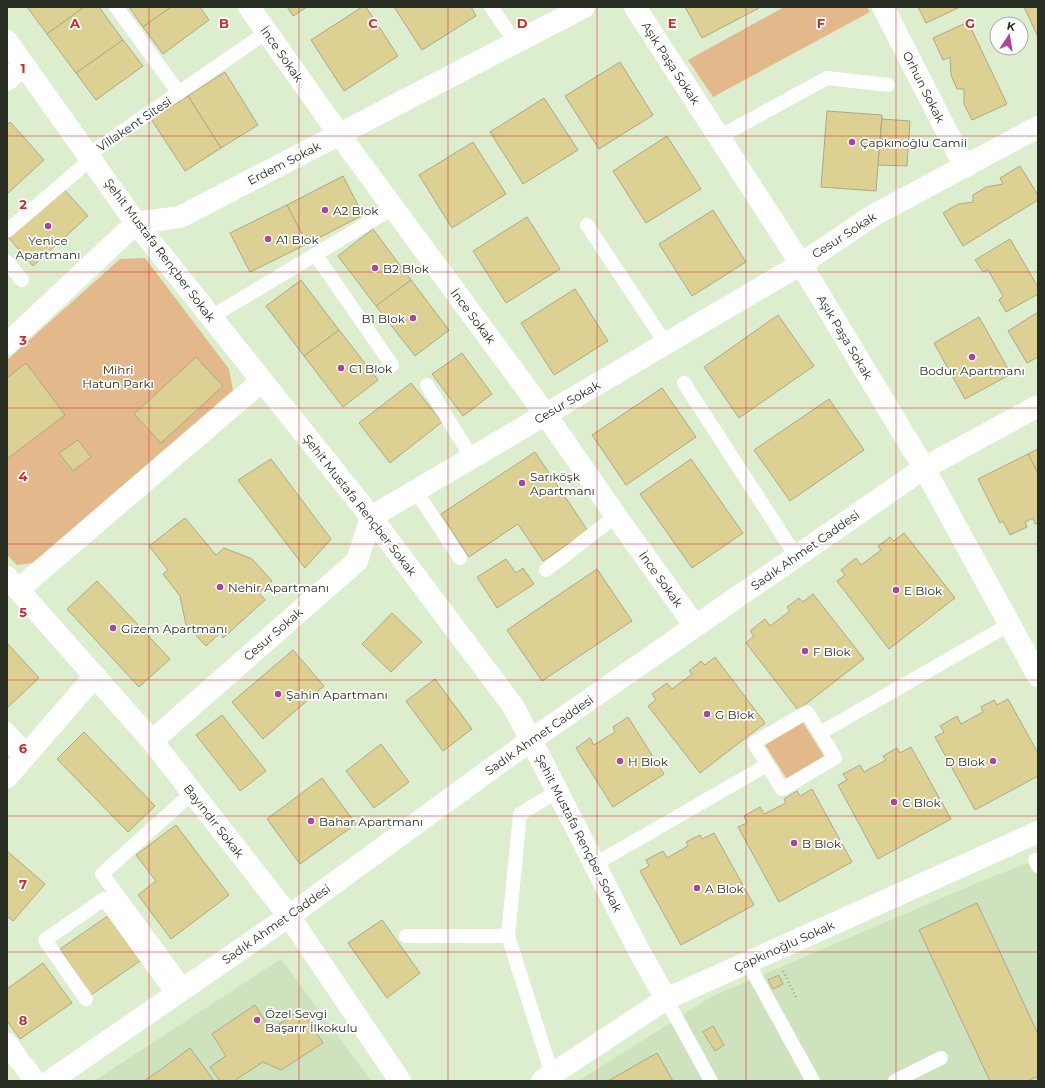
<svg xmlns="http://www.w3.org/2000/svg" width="1045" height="1088" viewBox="0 0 1045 1088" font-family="Montserrat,sans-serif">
	<rect width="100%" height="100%" fill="#ddeecf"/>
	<!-- built -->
	<g fill="#cee2bd">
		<path d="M1038 859V1081H578L713 996 984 880Z"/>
		<path d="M281 959 371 1081H94Z"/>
	</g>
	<!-- green -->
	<g fill="#e3b98c">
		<path d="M784 7H867L870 12 713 97 688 60Z"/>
		<path d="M145 258 229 369 233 390 33 563 17 565 7 555V360L120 259Z"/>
		<path d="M802 721 824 756 787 779 765 745Z"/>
	</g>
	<!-- building -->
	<g fill="#dcd193" stroke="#ada788">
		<path d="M27 7H84L47 34Z"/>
		<path d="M84 7H99L123 40 76 73 47 34Z"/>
		<path d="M129 7H171L143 27Z"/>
		<path d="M171 7H200L209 20 163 54 143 27Z"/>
		<path d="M287 7H307L293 16Z"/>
		<path d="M362 7H366L398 56 344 91 311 40Z"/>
		<path d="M394 7H471L476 16 422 50Z"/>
		<path d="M685 7H759V8L702 38Z"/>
		<path d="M918 7H960L926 23Z"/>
		<path d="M1024 7H1038V37Z"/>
		<path d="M968 22 1007 104 972 120 964 104V89H957L951 75 950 57 943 60 933 38Z"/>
		<path d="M123 40 143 66 96 100 76 73Z"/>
		<path d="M620 62 653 115 599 149 565 96Z"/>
		<path d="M225 72 258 125 221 148 188 96Z"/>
		<path d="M188 96 221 148 185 171 151 119Z"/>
		<path d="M544 98 578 150 523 184 490 132Z"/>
		<path d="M827 111 882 115 876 191 821 187Z"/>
		<path d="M882 119 910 121 907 166 878 165Z"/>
		<path d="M10 122 44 160 7 194V125Z"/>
		<path d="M667 136 701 189 646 223 613 171Z"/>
		<path d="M473 142 506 194 452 228 419 175Z"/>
		<path d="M1020 166 1038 195V200L963 246 943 213 958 204 973 202V195L986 187 1003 184 1000 178Z"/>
		<path d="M343 176 363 215 307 244 287 205Z"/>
		<path d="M61 186 88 216 33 266 7 236Z"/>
		<path d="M287 205 307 244 250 272 230 233Z"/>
		<path d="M713 210 746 262 692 296 659 244Z"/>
		<path d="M527 217 560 269 506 303 473 251Z"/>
		<path d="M373 229 411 280 376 306 338 256Z"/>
		<path d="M1010 239 1038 287V294L1006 312 999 300 1003 296 988 270 983 272 975 260Z"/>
		<path d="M301 280 339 330 304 356 266 306Z"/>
		<path d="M411 280 449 330 415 356 376 306Z"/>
		<path d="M575 289 608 341 554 375 521 323Z"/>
		<path d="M1038 312V357L1027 363 1008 331Z"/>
		<path d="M778 315 814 366 739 418 704 367Z"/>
		<path d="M979 317 1011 374 965 399 934 343Z"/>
		<path d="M339 330 378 380 343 407 304 356Z"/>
		<path d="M462 353 492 394 463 416 432 374Z"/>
		<path d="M196 357 223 386 161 443 134 414Z"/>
		<path d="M26 363 65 415 7 459V378Z"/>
		<path d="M411 383 442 422 390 463 359 423Z"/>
		<path d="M662 388 696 437 626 485 592 435Z"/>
		<path d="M829 399 864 450 790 501 754 450Z"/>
		<path d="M78 440 91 457 73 471 59 453Z"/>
		<path d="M1038 449V473L1028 454Z"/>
		<path d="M535 452 588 531 543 561 518 524 469 557 441 514Z"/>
		<path d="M1028 454 1038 473V523L1035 524 1033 518 1025 522 1027 527 1010 535 1003 521 1000 523 978 479Z"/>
		<path d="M271 459 331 539 305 568 238 480Z"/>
		<path d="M691 459 743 533 692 568 640 494Z"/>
		<path d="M185 518 216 555 224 548 252 559 272 581 259 593 265 600 223 638 221 632 206 646 186 625 180 596 163 574 168 570 149 546Z"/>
		<path d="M904 533 955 598 889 649 837 581 845 575 841 570 856 558 861 565 881 550 878 546 890 537 894 541Z"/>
		<path d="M506 559 516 573 523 568 534 584 497 608 477 577Z"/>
		<path d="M597 569 632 621 542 681 507 630Z"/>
		<path d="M97 581 170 659 139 687 67 609Z"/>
		<path d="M813 594 864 659 798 710 746 643 754 636 750 631 765 619 770 626 790 611 787 607 799 598 803 602Z"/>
		<path d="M392 613 422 642 391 672 362 644Z"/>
		<path d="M7 643 39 678 7 708Z"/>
		<path d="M293 650 324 686 263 739 232 702Z"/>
		<path d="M715 657 765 723 700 773 648 706 656 700 652 694 667 683 672 689 692 674 689 671 701 661 705 665Z"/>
		<path d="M435 679 472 729 443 751 406 701Z"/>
		<path d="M1008 699 1038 753V776L975 810 935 737 944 732 940 726 957 716 961 724 983 712 981 707 994 700 997 705Z"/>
		<path d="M222 715 266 771 240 791 196 735Z"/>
		<path d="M628 717 664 774 613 807 576 748 590 738 594 745 615 732 613 727Z"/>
		<path d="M84 732 155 806 128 832 57 759Z"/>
		<path d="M381 744 409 782 374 808 346 771Z"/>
		<path d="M911 747 951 819 878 859 838 785 847 780 843 774 860 765 864 772 886 760 883 756 897 748 900 753Z"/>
		<path d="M322 778 356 824 300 864 267 819Z"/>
		<path d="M812 789 852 862 779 902 738 827 747 823 744 816 760 807 764 814 786 803 784 799 797 791 800 796Z"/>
		<path d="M176 825 229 895 171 939 138 895 156 881 136 855Z"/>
		<path d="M714 833 754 905 681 945 640 871 649 866 646 860 663 851 667 858 688 846 686 842 700 835 702 839Z"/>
		<path d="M7 851 45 884 13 921 7 916Z"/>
		<path d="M977 903 1038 1034V1076L1027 1081H990L919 930Z"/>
		<path d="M112 913 143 959 91 995 60 949Z"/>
		<path d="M382 920 420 973 387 998 348 943Z"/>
		<path d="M43 963 72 1003 20 1039 7 1021V989Z"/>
		<path d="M779 975 783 984 773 989 768 980Z"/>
		<path d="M255 1005 267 1024 276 1026 301 1010 323 1043 281 1070 263 1062 234 1081H220L210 1067 226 1056 212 1034Z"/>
		<path d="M713 1026 724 1045 715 1051 703 1032Z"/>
		<path d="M190 1048 214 1081H144L163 1068Z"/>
		<path d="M657 1053 673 1081H608Z"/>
	</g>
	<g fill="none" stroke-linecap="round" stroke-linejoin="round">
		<!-- path -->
		<path stroke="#9ca991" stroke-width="2.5" stroke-dasharray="1 3" stroke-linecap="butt" d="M783 971 796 997"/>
		<!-- service -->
		<g stroke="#fff" stroke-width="14">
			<path d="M116 7 179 93"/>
			<path d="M491 7 516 43"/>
			<path d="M719 137 827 78 888 85"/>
			<path d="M88 155 267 32"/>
			<path d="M587 225 666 344"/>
			<path d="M7 231 91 159"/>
			<path d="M315 254 392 365"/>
			<path d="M7 262 22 280"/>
			<path d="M211 317 393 208"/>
			<path d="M684 383 796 556"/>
			<path d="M427 385 472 458"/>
			<path d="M415 490 460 558"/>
			<path d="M546 570 616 516"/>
			<path d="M807 712 835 758 782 789 754 743Z"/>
			<path d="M7 729 29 752"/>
			<path d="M820 733 1010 624"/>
			<path d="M7 744 22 759"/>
			<path d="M1035 860 1038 866"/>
			<path d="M595 864 767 765"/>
			<path d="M406 936H508"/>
			<path d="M748 963 813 1081"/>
			<path d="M185 987 102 874 192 793"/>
			<path d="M86 999 45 940 104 899 174 996"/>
			<path d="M666 999 711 1081"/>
			<path d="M552 1074 508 936 520 814 558 791"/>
			<path d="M895 1081 941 1058"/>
		</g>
		<!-- pedestrian -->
		<g stroke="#fff" stroke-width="21">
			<path d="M7 1043 19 1060"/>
			<path d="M24 1066 35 1081"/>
		</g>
		<!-- minor -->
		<g stroke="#fff" stroke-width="22">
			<path d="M249 7 339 134 546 415 616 516 695 626"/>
			<path d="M635 7 801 264 924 468 1038 676"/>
			<path d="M883 7 965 167"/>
			<path d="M7 41 136 223 371 517 513 706 531 740 640 953 666 999"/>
			<path d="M7 80 24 65"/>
			<path d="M7 344 136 223 180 217 584 7"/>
			<path d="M7 577 152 741 289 916 400 1081"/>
			<path d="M19 589 262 381"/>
			<path d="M152 741 357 561 371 517 801 264 874 215 1038 127"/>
			<path d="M7 777 95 676"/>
			<path d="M542 1081 666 999 1038 832"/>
		</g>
		<!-- secondary -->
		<path stroke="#fff" stroke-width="22" d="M50 1081 289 916 531 740 924 468 1038 406"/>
	</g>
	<!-- grid -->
	<path fill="none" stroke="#d62828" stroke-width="1" stroke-opacity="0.55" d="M149 7V1081M299 7V1081M448 7V1081M597 7V1081M746 7V1081M896 7V1081M7 136H1038M7 272H1038M7 408H1038M7 544H1038M7 680H1038M7 816H1038M7 952H1038"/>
	<!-- markers -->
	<g fill="#b1419d" stroke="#fff" stroke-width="1.5">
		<circle cx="852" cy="142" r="4"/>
		<circle cx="325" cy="210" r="4"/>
		<circle cx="48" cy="226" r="4"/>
		<circle cx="268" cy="239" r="4"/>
		<circle cx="375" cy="268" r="4"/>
		<circle cx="413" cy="318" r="4"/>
		<circle cx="972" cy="357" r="4"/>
		<circle cx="341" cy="368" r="4"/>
		<circle cx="522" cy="483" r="4"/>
		<circle cx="220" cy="587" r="4"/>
		<circle cx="896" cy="590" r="4"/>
		<circle cx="113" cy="628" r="4"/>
		<circle cx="805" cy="651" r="4"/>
		<circle cx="278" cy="694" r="4"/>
		<circle cx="707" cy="714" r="4"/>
		<circle cx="620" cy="761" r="4"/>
		<circle cx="993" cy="761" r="4"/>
		<circle cx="894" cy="802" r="4"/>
		<circle cx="311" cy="821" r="4"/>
		<circle cx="794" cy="843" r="4"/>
		<circle cx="697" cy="888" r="4"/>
		<circle cx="257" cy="1020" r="4"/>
	</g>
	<g text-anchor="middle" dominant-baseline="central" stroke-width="3.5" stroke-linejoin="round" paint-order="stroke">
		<!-- street labels -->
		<g font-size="12" fill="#282e22" stroke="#fff">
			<text transform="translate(282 54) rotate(55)">İnce Sokak</text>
			<text transform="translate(671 63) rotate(57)">Aşık Paşa Sokak</text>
			<text transform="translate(924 87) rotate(63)">Orhun Sokak</text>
			<text transform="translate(134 124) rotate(-34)">Villakent Sitesi</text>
			<text transform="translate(284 163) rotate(-27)">Erdem Sokak</text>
			<text transform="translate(844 235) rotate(-33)">Cesur Sokak</text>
			<text transform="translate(160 250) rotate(53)">Şehit Mustafa Rençber Sokak</text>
			<text transform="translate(473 316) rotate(53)">İnce Sokak</text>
			<text transform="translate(845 337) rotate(59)">Aşık Paşa Sokak</text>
			<text transform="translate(567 402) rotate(-30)">Cesur Sokak</text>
			<text transform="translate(360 505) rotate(52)">Şehit Mustafa Rençber Sokak</text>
			<text transform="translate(805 550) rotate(-35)">Sadık Ahmet Caddesi</text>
			<text transform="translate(661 579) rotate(54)">İnce Sokak</text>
			<text transform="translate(273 634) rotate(-41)">Cesur Sokak</text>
			<text transform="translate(539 735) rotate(-35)">Sadık Ahmet Caddesi</text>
			<text transform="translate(214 821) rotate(52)">Bayındır Sokak</text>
			<text transform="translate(579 833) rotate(63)">Şehit Mustafa Rençber Sokak</text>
			<text transform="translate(276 924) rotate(-35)">Sadık Ahmet Caddesi</text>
			<text transform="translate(784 946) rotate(-24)">Çapkınoğlu Sokak</text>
		</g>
		<!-- poi labels -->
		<g font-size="12" fill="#282e22" stroke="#fff" text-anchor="start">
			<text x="860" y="142">Çapkınoğlu Camii</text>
			<text x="333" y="210">A2 Blok</text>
			<text x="276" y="239">A1 Blok</text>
			<text x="48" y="240" text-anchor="middle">Yenice<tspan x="48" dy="14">Apartmanı</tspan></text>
			<text x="383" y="268">B2 Blok</text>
			<text x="405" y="318" text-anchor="end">B1 Blok</text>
			<text x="349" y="368">C1 Blok</text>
			<text x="972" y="370" text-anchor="middle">Bodur Apartmanı</text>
			<text x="530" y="476">Sarıköşk<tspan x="530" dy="14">Apartmanı</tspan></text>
			<text x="228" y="587">Nehir Apartmanı</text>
			<text x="904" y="590">E Blok</text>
			<text x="121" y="628">Gizem Apartmanı</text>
			<text x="813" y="651">F Blok</text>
			<text x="286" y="694">Şahin Apartmanı</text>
			<text x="715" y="714">G Blok</text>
			<text x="628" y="761">H Blok</text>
			<text x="985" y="761" text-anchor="end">D Blok</text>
			<text x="902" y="802">C Blok</text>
			<text x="319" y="821">Bahar Apartmanı</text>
			<text x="802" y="843">B Blok</text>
			<text x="705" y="888">A Blok</text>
			<text x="265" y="1013">Özel Sevgi<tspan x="265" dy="14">Başarır İlkokulu</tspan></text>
		</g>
		<!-- park labels -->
		<g font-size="12" fill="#412500" stroke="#fff">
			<text x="118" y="369">Mihri<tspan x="118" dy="14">Hatun Parkı</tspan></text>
		</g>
	</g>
	<g font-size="13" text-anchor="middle" font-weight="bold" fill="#d62828" stroke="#fff" stroke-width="3.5" stroke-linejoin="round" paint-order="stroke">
		<text x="75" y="28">A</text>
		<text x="224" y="28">B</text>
		<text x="373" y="28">C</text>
		<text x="522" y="28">D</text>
		<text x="672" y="28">E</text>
		<text x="821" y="28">F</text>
		<text x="970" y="28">G</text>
		<text x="23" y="73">1</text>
		<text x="23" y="209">2</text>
		<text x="23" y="345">3</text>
		<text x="23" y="481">4</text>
		<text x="23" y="617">5</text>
		<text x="23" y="753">6</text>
		<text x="23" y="889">7</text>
		<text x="23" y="1025">8</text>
	</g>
	<!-- border -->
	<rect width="1045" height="1088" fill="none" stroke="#282e22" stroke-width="16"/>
	<!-- north arrow -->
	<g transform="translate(1009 36) rotate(12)"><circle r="19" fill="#ffffff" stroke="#a9aba7"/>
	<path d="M0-3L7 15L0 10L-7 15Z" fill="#b1419d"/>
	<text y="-6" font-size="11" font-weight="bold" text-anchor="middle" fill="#282e22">K</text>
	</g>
</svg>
